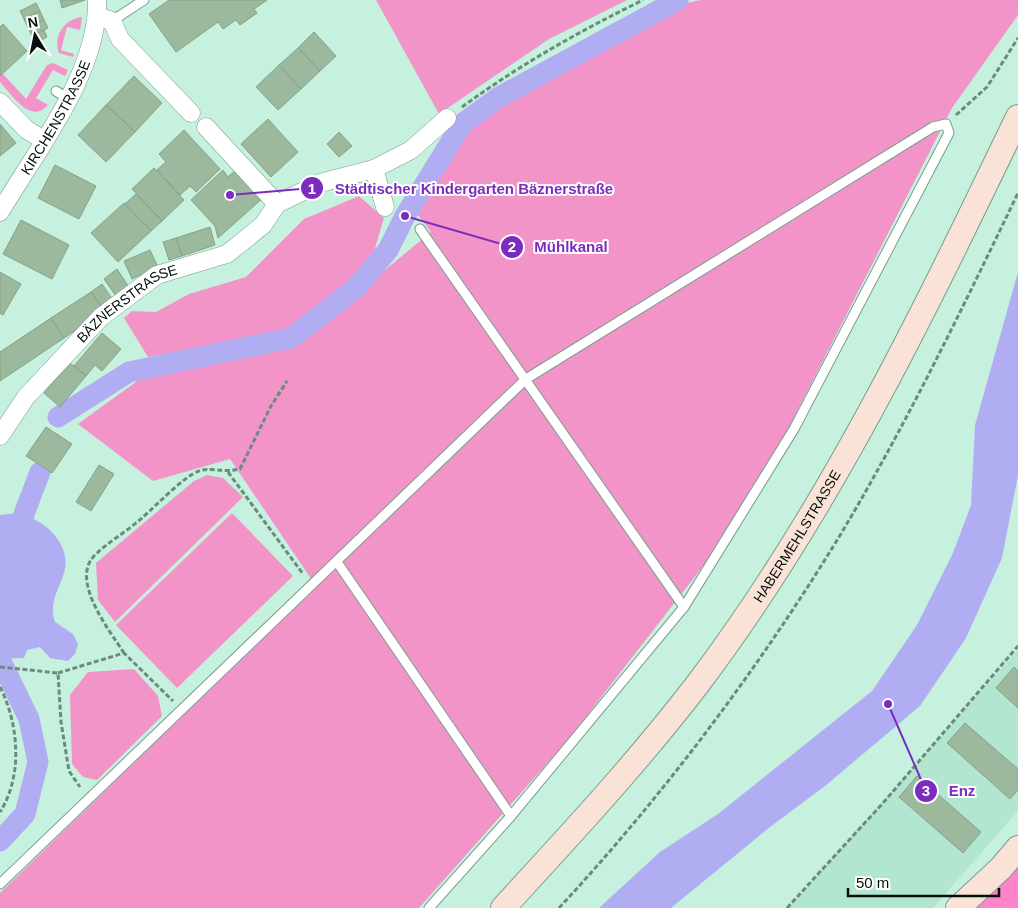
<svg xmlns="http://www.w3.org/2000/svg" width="1018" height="908" viewBox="0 0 1018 908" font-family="Helvetica,sans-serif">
	<rect width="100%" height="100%" fill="#c6f1de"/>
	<!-- built -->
	<path fill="#b3e6d0" d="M1018 650V811L933 908H788Z"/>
	<!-- green -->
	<g fill="#f394c8">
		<path d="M376 0H627L549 39 439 114Z"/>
		<path d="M701 0H1018V15L952 108 788 429 711 556 567 741 419 908H0V893L316 586 230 459 153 481 78 424 144 376 293 346 431 232 418 215 468 125 681 4Z"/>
		<path d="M82 17 80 30 67 27 61 50 74 54 73 57 59 53C53 35 65 19 82 17Z"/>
		<path d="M53 63 68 70 65 76 53 70 36 98 48 105C31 125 12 95 0 82V76L3 74 26 99 47 65Z"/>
		<path d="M359 196 384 218 371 262 287 331 148 357 124 318 132 311 156 312 189 294 246 277 304 219Z"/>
		<path d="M207 475 223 478 243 497 115 622 98 600 96 563 194 481Z"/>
		<path d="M232 513 293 576 177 688 116 625Z"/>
		<path d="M134 669 158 696 162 716 97 780 83 777 72 764 70 695 88 672Z"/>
	</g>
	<!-- forest -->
	<path fill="#fd84c9" d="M1018 847V908H963Z"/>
	<!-- water -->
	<g fill="#b1adf3">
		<path d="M1018 272V475L1002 558 966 638 920 706 825 786 770 827 671 908H599L660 852 718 814 872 691 917 625 953 553 971 505 975 425Z"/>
		<path d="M17 513C43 518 73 544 64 573 58 592 49 602 55 622L73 634 78 644 75 654 68 661 50 658 40 647 27 650 24 658 0 659V515Z"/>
	</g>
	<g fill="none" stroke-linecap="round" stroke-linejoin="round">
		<!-- canal -->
		<g stroke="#b1adf3" stroke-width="21">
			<path d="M58 417 129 372 291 338 357 287 388 250 405 216 462 124 499 97 678 0"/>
			<path d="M20 541 24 514 40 472"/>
			<path d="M0 841 25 814 38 762 29 719 0 659 5 630"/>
		</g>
	</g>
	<!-- building -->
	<g fill="#9cb99d" stroke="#85a286">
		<path d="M60 0H85L62 8Z"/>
		<path d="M169 0H267L254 9 257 13 240 25 236 20 223 29 218 22 176 52 149 14Z"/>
		<path d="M36 3 40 11 24 19 20 11Z"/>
		<path d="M40 11 44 20 28 28 24 19Z"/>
		<path d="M44 20 48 28 32 36 28 28Z"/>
		<path d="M3 24 27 51 0 76V27Z"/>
		<path d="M44 30 47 37 36 43 32 36Z"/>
		<path d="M314 32 336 56 320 71 298 48Z"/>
		<path d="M298 48 320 71 301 89 279 65Z"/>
		<path d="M279 65 301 89 278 110 256 87Z"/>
		<path d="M134 76 162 103 135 132 106 105Z"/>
		<path d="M106 105 135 132 106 162 78 135Z"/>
		<path d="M268 119 298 152 271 177 241 144Z"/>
		<path d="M0 124 16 143 0 156Z"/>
		<path d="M184 130 220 169 196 192 190 186 180 195 157 170 166 162 159 154Z"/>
		<path d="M339 132 352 146 339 157 327 144Z"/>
		<path d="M55 165 96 186 79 219 38 198Z"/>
		<path d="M154 168 184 200 162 221 132 189Z"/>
		<path d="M238 168 264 197 218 238 215 226 191 200 223 170 228 177Z"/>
		<path d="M136 194 162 221 151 231 125 204Z"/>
		<path d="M124 203 151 231 118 262 91 233Z"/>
		<path d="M21 220 69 245 52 279 3 254Z"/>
		<path d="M210 227 215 245 182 256 176 238Z"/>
		<path d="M176 238 182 256 169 260 163 242Z"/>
		<path d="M150 250 158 267 132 279 124 261Z"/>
		<path d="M117 269 129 287 116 296 104 279Z"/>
		<path d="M0 272 21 284 3 315 0 313Z"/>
		<path d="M102 284 116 304 104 311 91 292Z"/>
		<path d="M91 292 104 311 64 338 51 318Z"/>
		<path d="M51 318 64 338 0 381V352Z"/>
		<path d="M102 333 121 349 102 371 95 365 86 376 74 366Z"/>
		<path d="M70 363 86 376 60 407 44 393Z"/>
		<path d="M46 427 72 444 52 473 26 456Z"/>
		<path d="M99 465 114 474 91 511 76 502Z"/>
		<path d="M1014 667 1018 671V708L996 688Z"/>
		<path d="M965 723 1018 769V790L1010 799 947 743Z"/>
		<path d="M917 776 981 832 963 853 899 797Z"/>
	</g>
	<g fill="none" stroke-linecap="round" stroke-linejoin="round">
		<!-- lane casing -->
		<g stroke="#779f8e" stroke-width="11">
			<g id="lane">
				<path d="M112 21 144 0"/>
				<path d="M56 91 67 98"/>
				<path d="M420 229 684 607"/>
				<path d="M337 562 511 816"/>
				<path d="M0 884 526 379 933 127 946 124 949 133 794 429 684 607 511 816 429 908"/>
			</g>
		</g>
		<!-- street casing -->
		<g stroke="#779f8e" stroke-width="19">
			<g id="street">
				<path d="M97 16 112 21 120 39 191 113"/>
				<path d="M0 102 27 130 44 140"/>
				<path d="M206 127 277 204"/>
				<path d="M374 169 385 207"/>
				<path id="s1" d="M0 212C36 151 99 72 97 0"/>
				<path id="s2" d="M0 436 26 397 101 317 157 275 227 254 263 225 277 204 320 183 374 169 411 150 447 118"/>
			</g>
		</g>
		<!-- secondary casing -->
		<g stroke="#779f8e" stroke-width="26">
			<g id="secondary">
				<path id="s3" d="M503 908C571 834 639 761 700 681 830 508 924 312 1018 117"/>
				<path d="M958 908 1001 868 1018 848"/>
			</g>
		</g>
		<!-- path -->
		<g stroke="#6c8a7d" stroke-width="3" stroke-dasharray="5 2.5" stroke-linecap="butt">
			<path d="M462 107C521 64 578 32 643 0"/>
			<path d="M956 115 987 87 1018 38"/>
			<path d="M228 472 303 574"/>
			<path d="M124 653C110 631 69 580 95 555 109 541 128 531 143 517 156 506 184 476 199 471 208 467 224 473 240 469L271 406 287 381"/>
			<path d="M0 667 58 673 61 722 69 771 80 787"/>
			<path d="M58 673 124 653 173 701"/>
			<path d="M0 687C19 724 23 776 0 812"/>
			<path d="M559 908C664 795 762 664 842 532 907 423 963 307 1018 193"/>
			<path d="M787 908 883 803 1018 646"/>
		</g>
		<!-- lane -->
		<use href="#lane" stroke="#fff" stroke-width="9"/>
		<!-- street -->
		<use href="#street" stroke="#fff" stroke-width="18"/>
		<!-- secondary -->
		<use href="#secondary" stroke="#fbe2d6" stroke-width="24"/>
	</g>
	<g text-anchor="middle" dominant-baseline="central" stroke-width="4" stroke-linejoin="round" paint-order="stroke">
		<!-- street labels -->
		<g font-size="14" fill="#03100a" stroke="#fff">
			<text stroke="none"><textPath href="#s1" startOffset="110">KIRCHENSTRASSE</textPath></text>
			<text stroke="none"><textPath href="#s2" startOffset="186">BÄZNERSTRASSE</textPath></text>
			<text stroke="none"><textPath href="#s3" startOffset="475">HABERMEHLSTRASSE</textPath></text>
		</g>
	</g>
	<!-- callouts -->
	<path fill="none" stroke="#7b2cbf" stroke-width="2" d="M230 195L312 188M405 216L512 247M888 704L926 791"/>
	<g fill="#7b2cbf" stroke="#fff" stroke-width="2">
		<circle cx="230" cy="195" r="5"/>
		<circle cx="405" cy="216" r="5"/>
		<circle cx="888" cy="704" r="5"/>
		<circle cx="312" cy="188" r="12"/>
		<circle cx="512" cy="247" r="12"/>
		<circle cx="926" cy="791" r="12"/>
	</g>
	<g font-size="15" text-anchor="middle" font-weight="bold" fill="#fff">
		<text x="312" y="194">1</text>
		<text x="512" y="252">2</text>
		<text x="926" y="796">3</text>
	</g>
	<g font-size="15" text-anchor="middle" font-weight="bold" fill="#7b2cbf" stroke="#fff" stroke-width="4" stroke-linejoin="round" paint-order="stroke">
		<text x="474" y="194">Städtischer Kindergarten Bäznerstraße</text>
		<text x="571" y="252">Mühlkanal</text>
		<text x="962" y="796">Enz</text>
	</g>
	<!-- north arrow -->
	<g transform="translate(35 35) rotate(350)" stroke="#ffffff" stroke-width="4" paint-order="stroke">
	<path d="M0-4L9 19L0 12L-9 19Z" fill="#03100a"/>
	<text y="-8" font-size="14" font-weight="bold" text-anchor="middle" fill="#03100a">N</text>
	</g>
	<!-- scale -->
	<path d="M848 888v8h151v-8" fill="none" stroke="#03100a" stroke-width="2.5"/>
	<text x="856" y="888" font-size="15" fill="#03100a" stroke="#ffffff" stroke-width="4" paint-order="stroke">50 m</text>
</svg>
